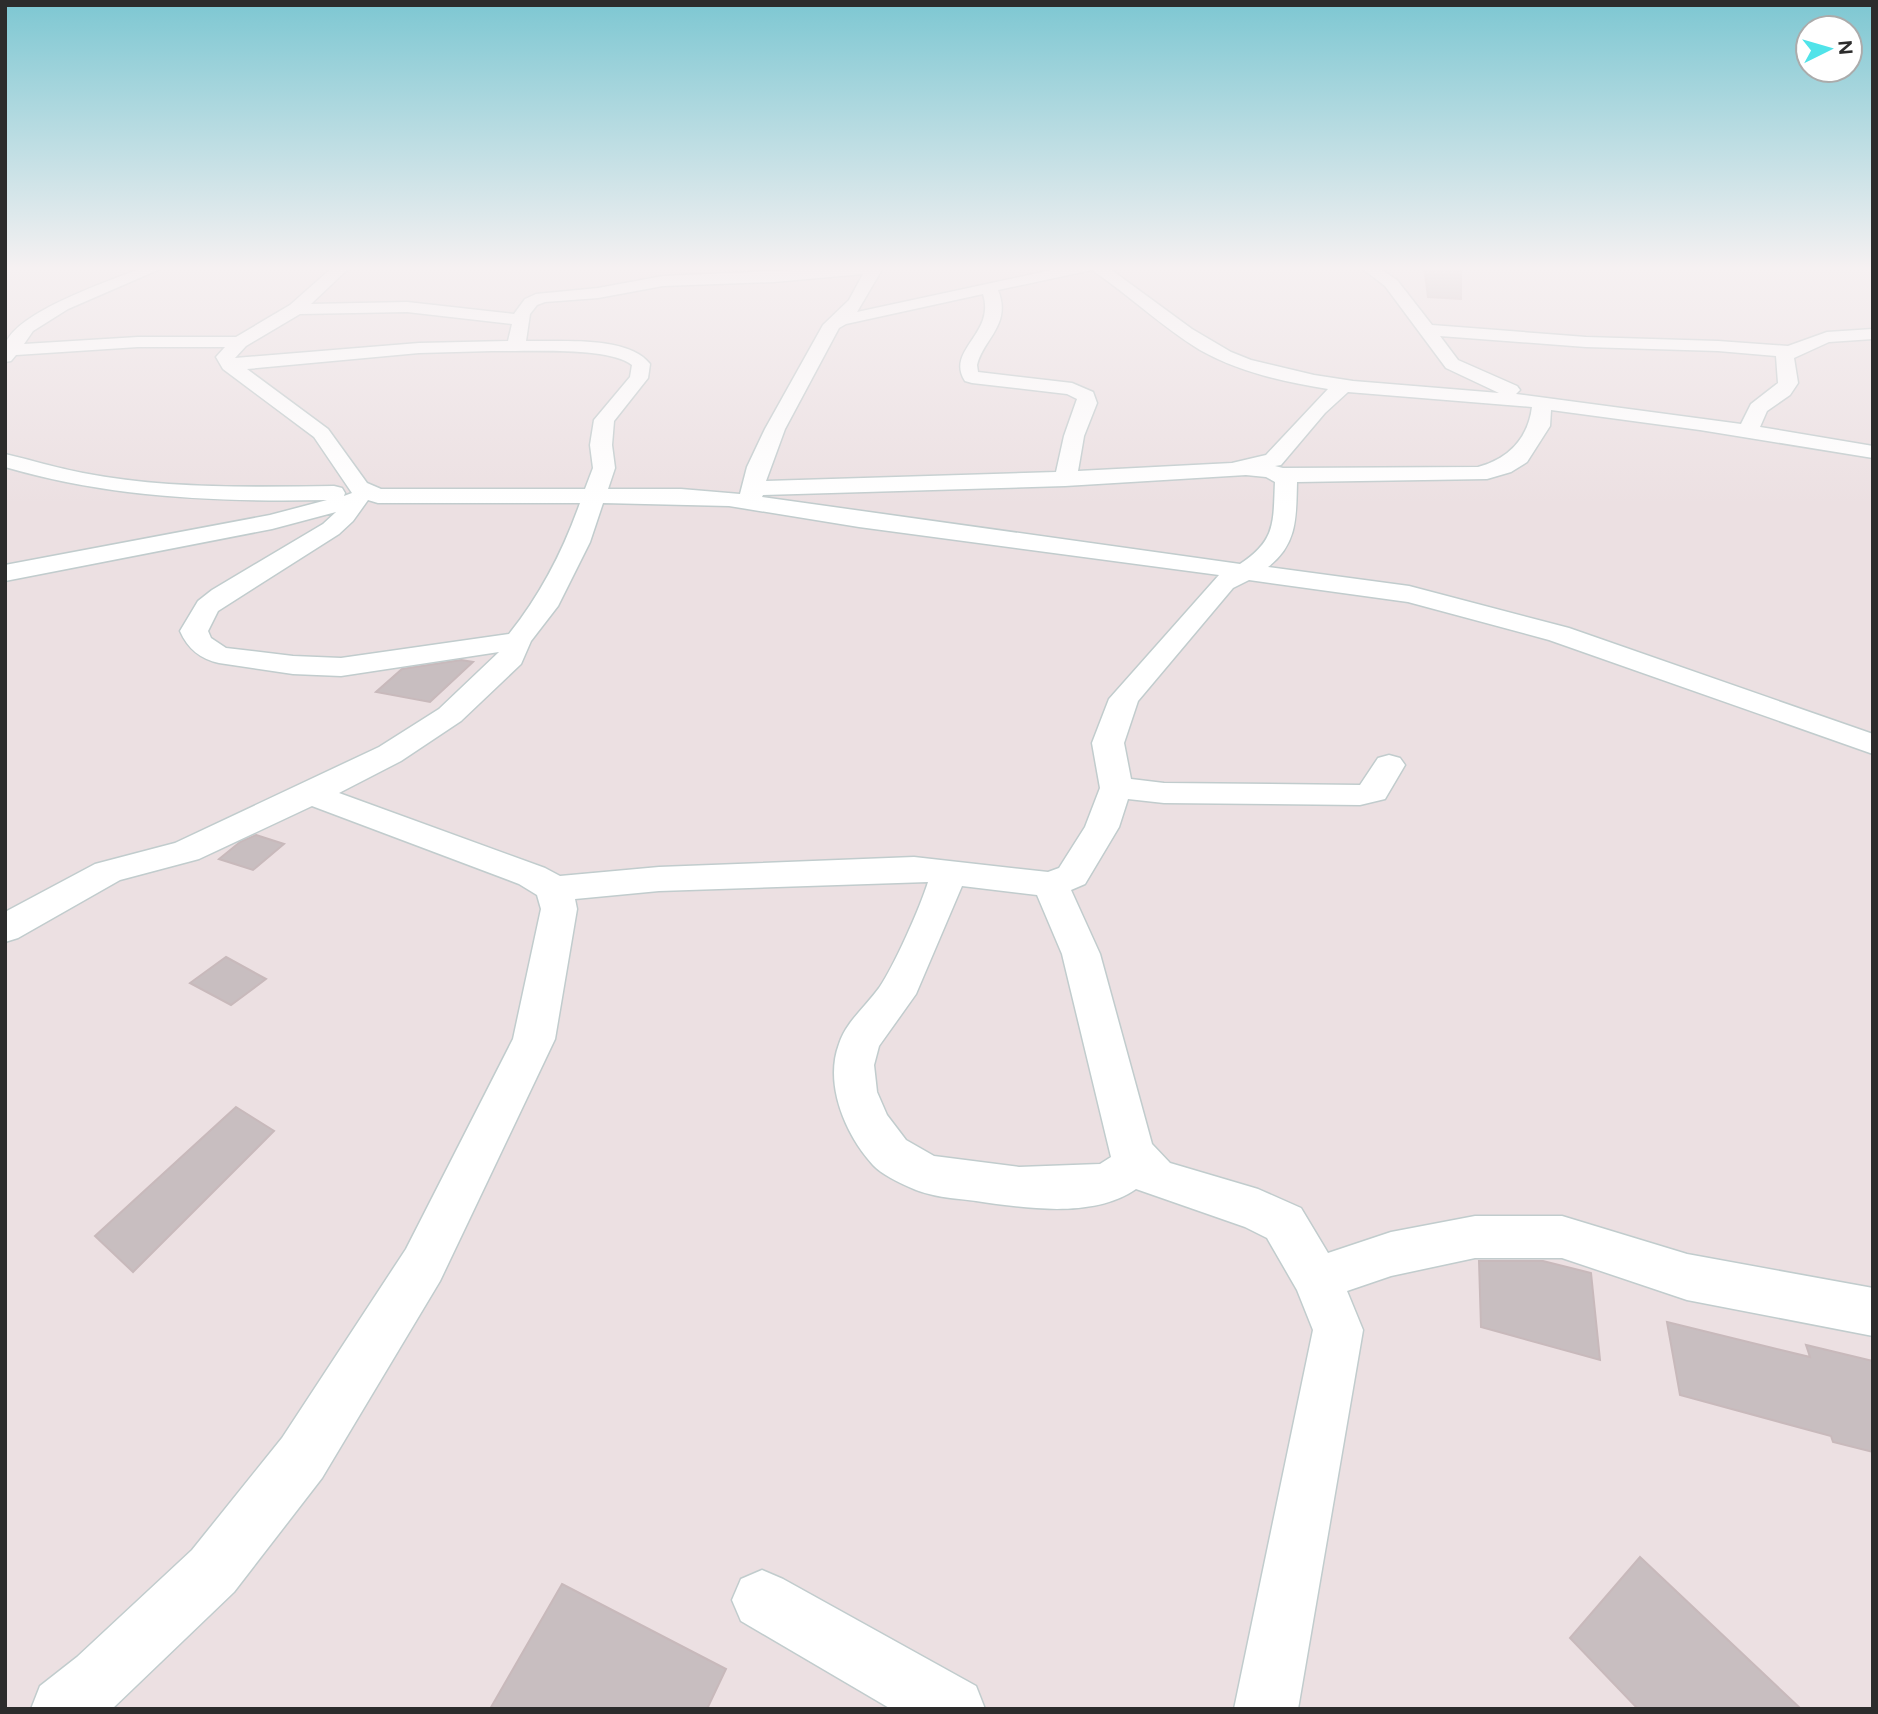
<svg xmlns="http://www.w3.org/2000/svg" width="1878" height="1714" viewBox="0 0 1878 1714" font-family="Figtree,sans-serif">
	<rect width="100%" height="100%" fill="#ece0e2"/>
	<!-- building -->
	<g fill="#c8bec0" stroke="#c8b9bb" stroke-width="2">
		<path d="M1424 266H1461V299L1428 297Z"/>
		<path d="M461 660 473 662 430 702 376 692 402 669Z"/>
		<path d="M256 835 284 844 253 870 219 859 240 842Z"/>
		<path d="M226 957 266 979 231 1005 190 983Z"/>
		<path d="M236 1107 274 1131 133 1272 95 1236Z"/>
		<path d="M1479 1261H1543L1591 1273 1600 1360 1481 1327Z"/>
		<path d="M1667 1322 1810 1357 1806 1345 1873 1361V1452L1833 1442 1831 1436 1680 1395Z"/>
		<path d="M1640 1557 1801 1709H1638L1570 1638Z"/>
		<path d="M562 1584 726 1669 707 1709H490Z"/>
	</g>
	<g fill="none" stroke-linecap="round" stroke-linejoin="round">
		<!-- minor casing -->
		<g stroke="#c1cccd" stroke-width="3">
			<g id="minor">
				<path d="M147 266H167L68 309 33 331 24 344 138 337H236L290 305 334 266H351L311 304 407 302 514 314 525 299 536 294 598 288 663 276 884 266 857 312 1070 266H1106L1192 329 1231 352 1251 360 1314 375 1353 381 1499 393 1446 368 1385 286 1359 266H1376L1397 280 1432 325 1586 337 1718 341 1788 346 1827 332 1873 329V339L1829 342 1794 358 1798 383 1790 395 1767 411 1760 427 1873 446V458L1700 430 1551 410 1550 426 1527 462 1511 472 1487 479 1297 482C1296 516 1298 544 1268 567L1409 586 1569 628 1873 734V754L1549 640 1408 602 1249 580 1233 588 1138 701 1124 743 1131 779 1164 783 1360 785 1378 758 1389 755 1400 758 1405 765 1385 799 1360 805 1164 803 1128 799 1119 827 1085 884 1071 890 1100 954 1152 1144 1170 1163 1258 1189 1301 1208 1328 1253 1391 1232 1475 1216H1562L1687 1254 1873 1288V1336L1687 1300 1562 1258H1475L1391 1276 1347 1291 1363 1330 1298 1709H1234L1313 1330 1297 1290 1267 1238 1245 1227 1136 1189C1093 1219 1025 1208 976 1201 954 1198 929 1197 909 1187 898 1182 881 1174 873 1165 845 1134 824 1084 839 1044 846 1022 866 1006 879 988 894 966 920 908 928 882L659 891 575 899 577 909 555 1039 440 1281 322 1478 234 1592 112 1709H31L40 1686 77 1657 192 1550 282 1438 406 1249 513 1039 541 909 537 895 519 884 312 806 199 859 120 880 18 938 5 942V912L95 864 175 843 379 747 439 709 499 652 341 676 293 674 219 663C200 659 188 649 180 631L198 601 212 590 323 524 336 512 272 529 5 581V565L270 515 327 500C218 502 111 498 5 467V454C31 460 57 468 83 473 165 489 251 487 334 486L342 488 345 493 344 496 352 493 314 437 223 369 216 357 225 347H138L16 355 11 361 5 362C5 357 4 351 5 346 13 312 115 279 147 266ZM1092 270C1129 295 1162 327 1200 350 1239 372 1284 382 1328 389L1266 455 1232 463 1078 471 1084 436 1097 403 1093 392 1072 383 978 372 977 365C983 339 1012 325 998 290ZM863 274 849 300 823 325 765 429 747 467 740 494 681 489H608L615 468 612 445 614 421 648 378 650 364C628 335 560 342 526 341L530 314 537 305 545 302 598 298 663 286 774 282ZM983 294C996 334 945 350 965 381L972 383 1067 394 1077 399 1064 436 1056 472 766 481 785 429 839 328 846 324ZM407 312 512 324 508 341 419 343 235 358 246 346 300 314ZM1440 336 1586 347 1718 351 1776 356 1778 383 1751 404 1741 424 1516 394 1520 390 1517 386 1458 360ZM492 351C525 352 608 346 632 365L630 377 594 420 590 445 593 468 585 489H381L367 483 328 429 247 369 419 353ZM1348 392 1532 407C1528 439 1508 459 1478 467L1283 468 1275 466 1281 465 1325 413ZM1246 475 1266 477 1275 482C1273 521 1277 540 1240 564L762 497 763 495 1065 486ZM368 500 378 503H580C563 551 541 594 509 634L341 658 293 656 226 648 211 638 208 631 218 611 339 534 353 521ZM603 503 729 506 859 527 1219 575 1109 699 1092 743 1100 788 1085 827 1059 868 1048 872 914 857 659 867 560 876 545 868 339 793 401 761 461 721 521 664 531 641 558 606 590 542ZM962 886 1037 895 1062 954 1111 1157 1100 1164 1019 1167 934 1156 906 1140 887 1115 877 1092 874 1065 879 1046 916 994Z"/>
				<path d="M762 1570 783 1579 976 1686 985 1709H891L741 1621 732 1600 741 1579Z"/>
			</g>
		</g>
		<!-- minor -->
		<use href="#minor" fill="#fff" fill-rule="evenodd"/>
	</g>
	<!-- sky -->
	<linearGradient id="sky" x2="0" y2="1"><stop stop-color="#7dc7d2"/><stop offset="0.53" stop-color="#f6f1f2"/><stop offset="1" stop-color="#f6f1f2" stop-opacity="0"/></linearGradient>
	<rect width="1878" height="506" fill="url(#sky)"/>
	<!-- border -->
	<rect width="1878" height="1714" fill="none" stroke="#2c2c2c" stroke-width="14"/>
	<!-- north arrow -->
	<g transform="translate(1829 49) rotate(85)"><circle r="33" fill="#ffffff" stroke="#ababab" stroke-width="2"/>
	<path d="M0-5L12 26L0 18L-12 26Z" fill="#50e3e9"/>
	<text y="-10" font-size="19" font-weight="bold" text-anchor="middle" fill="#2c2c2c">N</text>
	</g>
</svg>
